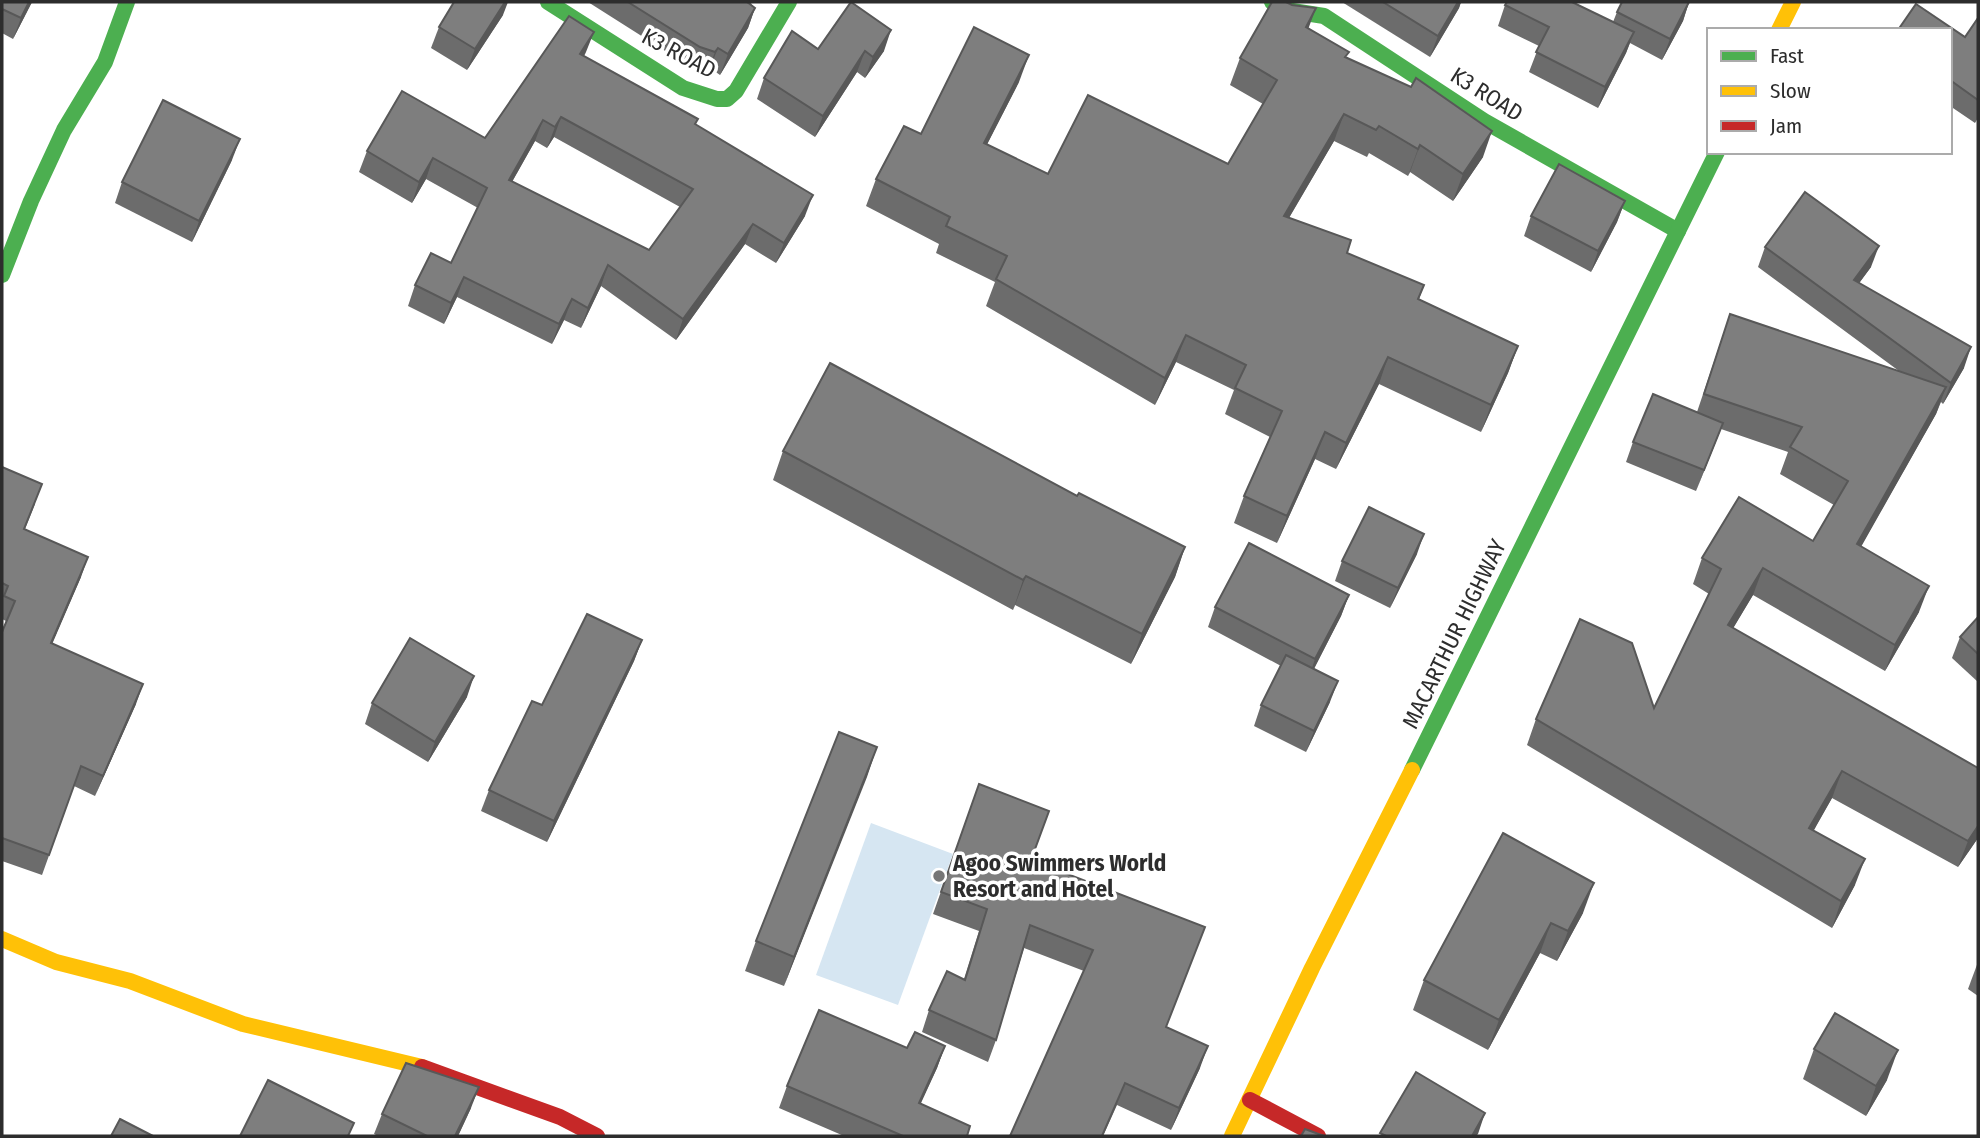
<svg xmlns="http://www.w3.org/2000/svg" width="1980" height="1138" viewBox="0 0 1980 1138" font-family="'Fira Sans Condensed',sans-serif">
	<rect width="100%" height="100%" fill="#fff"/>
	<!-- water -->
	<path fill="#d6e6f2" d="M871 823 953 854 898 1005 816 975Z"/>
	<g fill="none" stroke-linecap="round" stroke-linejoin="round">
		<!-- fast -->
		<g stroke="#4caf50" stroke-width="16">
			<path d="M548 2 683 88 717 99H727L736 91 789 2"/>
			<path d="M1272 2 1286 10 1324 16 1484 121 1678 231"/>
			<path d="M2 275 31 201 64 130 105 62 127 2"/>
			<path d="M1412 770 1717 152"/>
		</g>
		<!-- slow -->
		<g stroke="#ffc107" stroke-width="16">
			<path d="M1779 30 1793 2"/>
			<path d="M2 939 56 962 130 981 243 1024 422 1067"/>
			<path d="M1232 1136 1312 968 1412 770"/>
		</g>
		<!-- jam -->
		<g stroke="#c62828" stroke-width="16">
			<path d="M422 1067 560 1117 597 1136"/>
			<path d="M1250 1100 1318 1136"/>
		</g>
	</g>
	<!-- wall -->
	<g fill="#6c6c6c" fill-rule="evenodd">
		<path d="M2 2H32L13 39 2 33Z"/>
		<path d="M588 2H752L751 4 755 8 748 28 720 75 710 68 707 73 692 68Z"/>
		<path d="M1342 2H1461L1459 8 1430 57Z"/>
		<path d="M1689 2 1683 21 1662 60 1630 43 1626 53 1598 108 1529 72 1539 46 1498 26 1505 5 1613 22 1617 12Z"/>
		<path d="M503 15 467 70 431 48 439 27Z"/>
		<path d="M1978 18V118L1975 123 1950 106V30L1965 37Z"/>
		<path d="M1309 28 1347 58 1483 157 1453 201 1410 172 1408 176 1369 153 1367 157 1334 141 1289 218 1347 253 1424 285 1419 299 1518 346 1508 373 1481 432 1379 384 1336 469 1315 459 1277 543 1234 523 1244 496 1270 437 1225 414 1234 390 1176 362 1155 405 986 306 995 282 936 253 939 244 866 206 876 179 921 134 1019 82 987 144 1048 174 1228 164 1263 104 1230 85 1240 58Z"/>
		<path d="M818 49 884 51 865 78 857 72 815 137 757 99 764 78Z"/>
		<path d="M586 52 584 56 696 124 805 216 776 263 745 244 676 340 601 286 581 328 564 320 552 344 457 297 444 324 408 306 415 285 451 263 478 208 426 179 412 203 359 172 367 151 485 138ZM554 137 680 207 649 250 512 182 535 141 547 148Z"/>
		<path d="M232 160 192 242 115 203 122 182Z"/>
		<path d="M1625 201 1617 222 1591 272 1524 236 1531 216Z"/>
		<path d="M1765 247 1871 267 1859 283 1964 368 1943 404 1941 402 1936 414 1861 546 1919 612 1885 671 1753 595 1733 628 1978 768V838L1958 867 1832 798 1813 831 1855 885 1832 928 1527 745 1536 719 1654 708 1709 594 1693 584 1702 558 1813 541 1834 505 1780 474 1788 452 1721 429 1696 491 1626 462 1633 442 1697 412 1730 314 1899 371 1758 267Z"/>
		<path d="M783 451 1077 496 1185 547 1175 577 1131 664 1015 605 1013 610 773 480Z"/>
		<path d="M2 467 35 504 25 529 81 577 52 643 136 704 95 796 74 786 42 875 2 861V632L6 621 2 619Z"/>
		<path d="M1417 554 1390 608 1335 581 1342 561Z"/>
		<path d="M1349 595 1341 616 1314 669 1330 702 1306 752 1254 726 1261 705 1281 666 1208 627 1215 607Z"/>
		<path d="M1978 617V682L1952 658 1960 637Z"/>
		<path d="M642 640 634 661 547 842 481 811 489 790 542 705Z"/>
		<path d="M467 697 428 762 365 724 372 703Z"/>
		<path d="M877 747 784 986 745 971 756 941Z"/>
		<path d="M979 784 1031 860 1200 1068 1171 1130 1117 1105 1103 1136H1010L1084 971 1024 948 996 1040 988 1062 922 1032 929 1010 964 979 979 931 933 914Z"/>
		<path d="M1503 833 1583 913 1557 961 1540 953 1488 1050 1413 1010 1424 980Z"/>
		<path d="M1978 962V996L1968 989Z"/>
		<path d="M945 1046 937 1068 920 1104 967 1136H844L779 1108 787 1086 907 1048Z"/>
		<path d="M1814 1049 1887 1080 1866 1116 1803 1079Z"/>
		<path d="M471 1108 458 1136H378L374 1134 382 1114Z"/>
	</g>
	<!-- shaded-wall -->
	<g fill="#585858">
		<path d="M29 2H32L13 39 21 18Z"/>
		<path d="M505 2H508L503 15 467 70 475 49Z"/>
		<path d="M1458 2H1461L1459 8 1430 57 1438 36Z"/>
		<path d="M1689 2 1683 21 1662 60 1670 39Z"/>
		<path d="M755 8 748 28 720 75 728 54Z"/>
		<path d="M1316 8 1306 35V27Z"/>
		<path d="M891 30 884 51 865 78 873 57Z"/>
		<path d="M594 32 586 52 572 75 580 54Z"/>
		<path d="M1634 32 1626 53 1598 108 1605 87Z"/>
		<path d="M718 48 710 68 707 73 715 52Z"/>
		<path d="M865 51 857 72 815 137 823 116Z"/>
		<path d="M1029 55 1019 82 974 170 984 143Z"/>
		<path d="M1344 114 1334 141 1274 243 1284 216Z"/>
		<path d="M561 117 554 137 547 148 555 127Z"/>
		<path d="M543 120 535 141 501 201 509 180Z"/>
		<path d="M1492 131 1483 157 1453 201 1463 174Z"/>
		<path d="M240 139 232 160 192 242 199 221Z"/>
		<path d="M1420 145 1410 172 1408 176 1418 149Z"/>
		<path d="M433 158 426 179 412 203 419 182Z"/>
		<path d="M813 195 805 216 776 263 784 243Z"/>
		<path d="M1625 201 1617 222 1591 272 1598 251Z"/>
		<path d="M753 224 745 244 676 340 683 319Z"/>
		<path d="M1879 246 1871 267 1846 301 1854 280Z"/>
		<path d="M608 265 601 286 581 328 588 308Z"/>
		<path d="M464 277 457 297 444 324 451 303Z"/>
		<path d="M572 299 564 320 552 344 559 324Z"/>
		<path d="M1186 335 1176 362 1155 405 1165 378Z"/>
		<path d="M1518 346 1508 373 1481 432 1491 405Z"/>
		<path d="M1971 347 1964 368 1943 404 1951 383Z"/>
		<path d="M1388 357 1379 384 1336 469 1346 443Z"/>
		<path d="M1946 387 1936 414 1848 570 1857 544Z"/>
		<path d="M1723 423 1715 444 1696 491 1704 470Z"/>
		<path d="M1325 432 1315 459 1277 543 1287 516Z"/>
		<path d="M1424 534 1417 554 1390 608 1398 588Z"/>
		<path d="M1185 547 1175 577 1131 664 1142 634Z"/>
		<path d="M88 557 81 577 44 663 51 643Z"/>
		<path d="M1763 568 1753 595 1719 652 1728 625Z"/>
		<path d="M1026 576 1015 605 1013 610 1023 580Z"/>
		<path d="M1929 586 1919 612 1885 671 1895 645Z"/>
		<path d="M1349 595 1341 616 1308 680 1315 659Z"/>
		<path d="M642 640 634 661 547 842 554 821Z"/>
		<path d="M474 676 467 697 428 762 435 742Z"/>
		<path d="M1338 681 1330 702 1306 752 1314 731Z"/>
		<path d="M143 684 136 704 95 796 103 776Z"/>
		<path d="M877 747 867 777 784 986 794 957Z"/>
		<path d="M1842 771 1832 798 1800 855 1809 828Z"/>
		<path d="M1978 826V838L1958 867 1968 841Z"/>
		<path d="M1865 859 1855 885 1832 928 1841 901Z"/>
		<path d="M1594 883 1583 913 1557 961 1568 931Z"/>
		<path d="M1551 923 1540 953 1488 1050 1499 1020Z"/>
		<path d="M945 1046 937 1068 911 1125 919 1103Z"/>
		<path d="M1208 1046 1200 1068 1171 1130 1179 1108Z"/>
		<path d="M1898 1050 1887 1080 1866 1116 1876 1086Z"/>
		<path d="M479 1087 471 1108 458 1136H455Z"/>
		<path d="M1485 1113 1478 1134 1476 1136H1472Z"/>
	</g>
	<!-- building -->
	<g fill="#7e7e7e" stroke="#585858" stroke-width="2" fill-rule="evenodd">
		<path d="M2 2H29L21 18 2 9Z"/>
		<path d="M454 2H505L475 49 439 27Z"/>
		<path d="M628 2H747L755 8 728 54 718 48 715 52 700 47Z"/>
		<path d="M851 2 891 30 873 57 865 51 823 116 764 78 792 31 818 49Z"/>
		<path d="M1272 2H1286L1292 5 1316 8 1306 27 1349 52 1345 57 1411 87 1416 78 1492 131 1463 174 1420 145 1418 149 1379 126 1376 130 1344 114 1284 216 1351 240 1347 253 1424 285 1418 299 1518 346 1491 405 1388 357 1346 443 1325 432 1287 516 1244 496 1282 411 1235 388 1246 365 1186 335 1165 378 996 279 1007 256 946 226 950 217 876 179 904 126 921 134 974 27 1029 55 984 143 1048 174 1088 95 1228 164 1277 80 1240 58Z"/>
		<path d="M1383 2H1458L1438 36Z"/>
		<path d="M1507 2H1572L1634 32 1605 87 1536 52 1549 27 1505 5Z"/>
		<path d="M1622 2H1689L1670 39 1617 12Z"/>
		<path d="M1916 4 1965 37 1978 18V100L1950 80V30H1898Z"/>
		<path d="M569 16 594 32 580 54 698 119 695 124 813 195 784 243 753 224 683 319 608 265 588 308 572 299 559 324 464 277 451 303 415 285 431 253 451 263 487 188 433 158 419 182 367 151 402 91 485 138ZM561 117 693 189 649 250 509 180 543 120 555 127Z"/>
		<path d="M163 100 240 139 199 221 122 182Z"/>
		<path d="M1559 164 1625 201 1598 251 1531 216Z"/>
		<path d="M1805 192 1879 246 1854 280 1971 347 1951 383 1765 247Z"/>
		<path d="M1730 314 1946 387 1857 544 1929 586 1895 645 1763 568 1728 625 1978 768V826L1968 841 1842 771 1809 828 1865 859 1841 901 1536 719 1580 619 1632 643 1654 708 1721 569 1702 558 1739 497 1813 541 1848 481 1790 447 1802 427 1704 394Z"/>
		<path d="M830 363 1077 496 1079 493 1185 547 1142 634 1026 576 1023 580 783 451Z"/>
		<path d="M1653 394 1723 423 1704 470 1633 442Z"/>
		<path d="M2 467 42 484 24 529 88 557 51 643 143 684 103 776 81 766 49 855 2 838V632L15 601 4 596 8 586 2 583Z"/>
		<path d="M1369 507 1424 534 1398 588 1342 561Z"/>
		<path d="M1249 543 1349 595 1315 659 1215 607Z"/>
		<path d="M587 614 642 640 554 821 489 790 532 701 542 705Z"/>
		<path d="M1978 617V654L1960 637Z"/>
		<path d="M410 638 474 676 435 742 372 703Z"/>
		<path d="M1286 655 1338 681 1314 731 1261 705Z"/>
		<path d="M839 732 877 747 794 957 756 941Z"/>
		<path d="M979 784 1049 811 1031 860 1205 927 1166 1027 1208 1046 1179 1108 1125 1083 1102 1136H1010L1093 950 1030 925 996 1040 929 1010 947 971 965 980 987 909 941 892Z"/>
		<path d="M1503 833 1594 883 1568 931 1551 923 1499 1020 1424 980Z"/>
		<path d="M819 1010 907 1048 915 1032 945 1046 919 1103 970 1126 967 1136H903L787 1086Z"/>
		<path d="M1835 1013 1898 1050 1876 1086 1814 1049Z"/>
		<path d="M406 1063 479 1087 455 1136H427L382 1114Z"/>
		<path d="M1416 1072 1485 1113 1472 1136H1386L1380 1133Z"/>
		<path d="M268 1080 354 1123 348 1136H240Z"/>
		<path d="M120 1119 153 1136H111Z"/>
		<path d="M1305 1129 1324 1136H1301Z"/>
	</g>
	<!-- markers -->
	<circle fill="#767676" stroke="#fff" stroke-width="2.5" cx="939" cy="876" r="7"/>
	<g text-anchor="middle" dominant-baseline="central" stroke-width="7" stroke-linejoin="round" paint-order="stroke">
		<!-- street labels -->
		<g font-size="23" fill="#2d2d2d" stroke="#fff">
			<text transform="translate(679 53) rotate(28)">K3 ROAD</text>
			<text transform="translate(1487 94) rotate(32)">K3 ROAD</text>
			<text transform="translate(1454 634) rotate(-64)">MACARTHUR HIGHWAY</text>
		</g>
		<!-- poi labels -->
		<g font-size="23" font-weight="bold" fill="#2d2d2d" stroke="#fff" text-anchor="start">
			<text x="953" y="863">Agoo Swimmers World<tspan x="953" dy="26">Resort and Hotel</tspan></text>
		</g>
	</g>
	<!-- border -->
	<rect width="1980" height="1138" fill="none" stroke="#2d2d2d" stroke-width="7"/>
	<!-- legend -->
	<rect x="1707" y="28" width="245" height="126" fill="#ffffff" stroke="#ababab" stroke-width="2"/>
	<rect x="1721" y="51" width="35" height="10" fill="#4caf50" stroke="#ababab" stroke-width="2"/>
	<text x="1770" y="63" font-size="21" fill="#2d2d2d">Fast</text>
	<rect x="1721" y="86" width="35" height="10" fill="#ffc107" stroke="#ababab" stroke-width="2"/>
	<text x="1770" y="98" font-size="21" fill="#2d2d2d">Slow</text>
	<rect x="1721" y="121" width="35" height="10" fill="#c62828" stroke="#ababab" stroke-width="2"/>
	<text x="1770" y="133" font-size="21" fill="#2d2d2d">Jam</text>
</svg>
